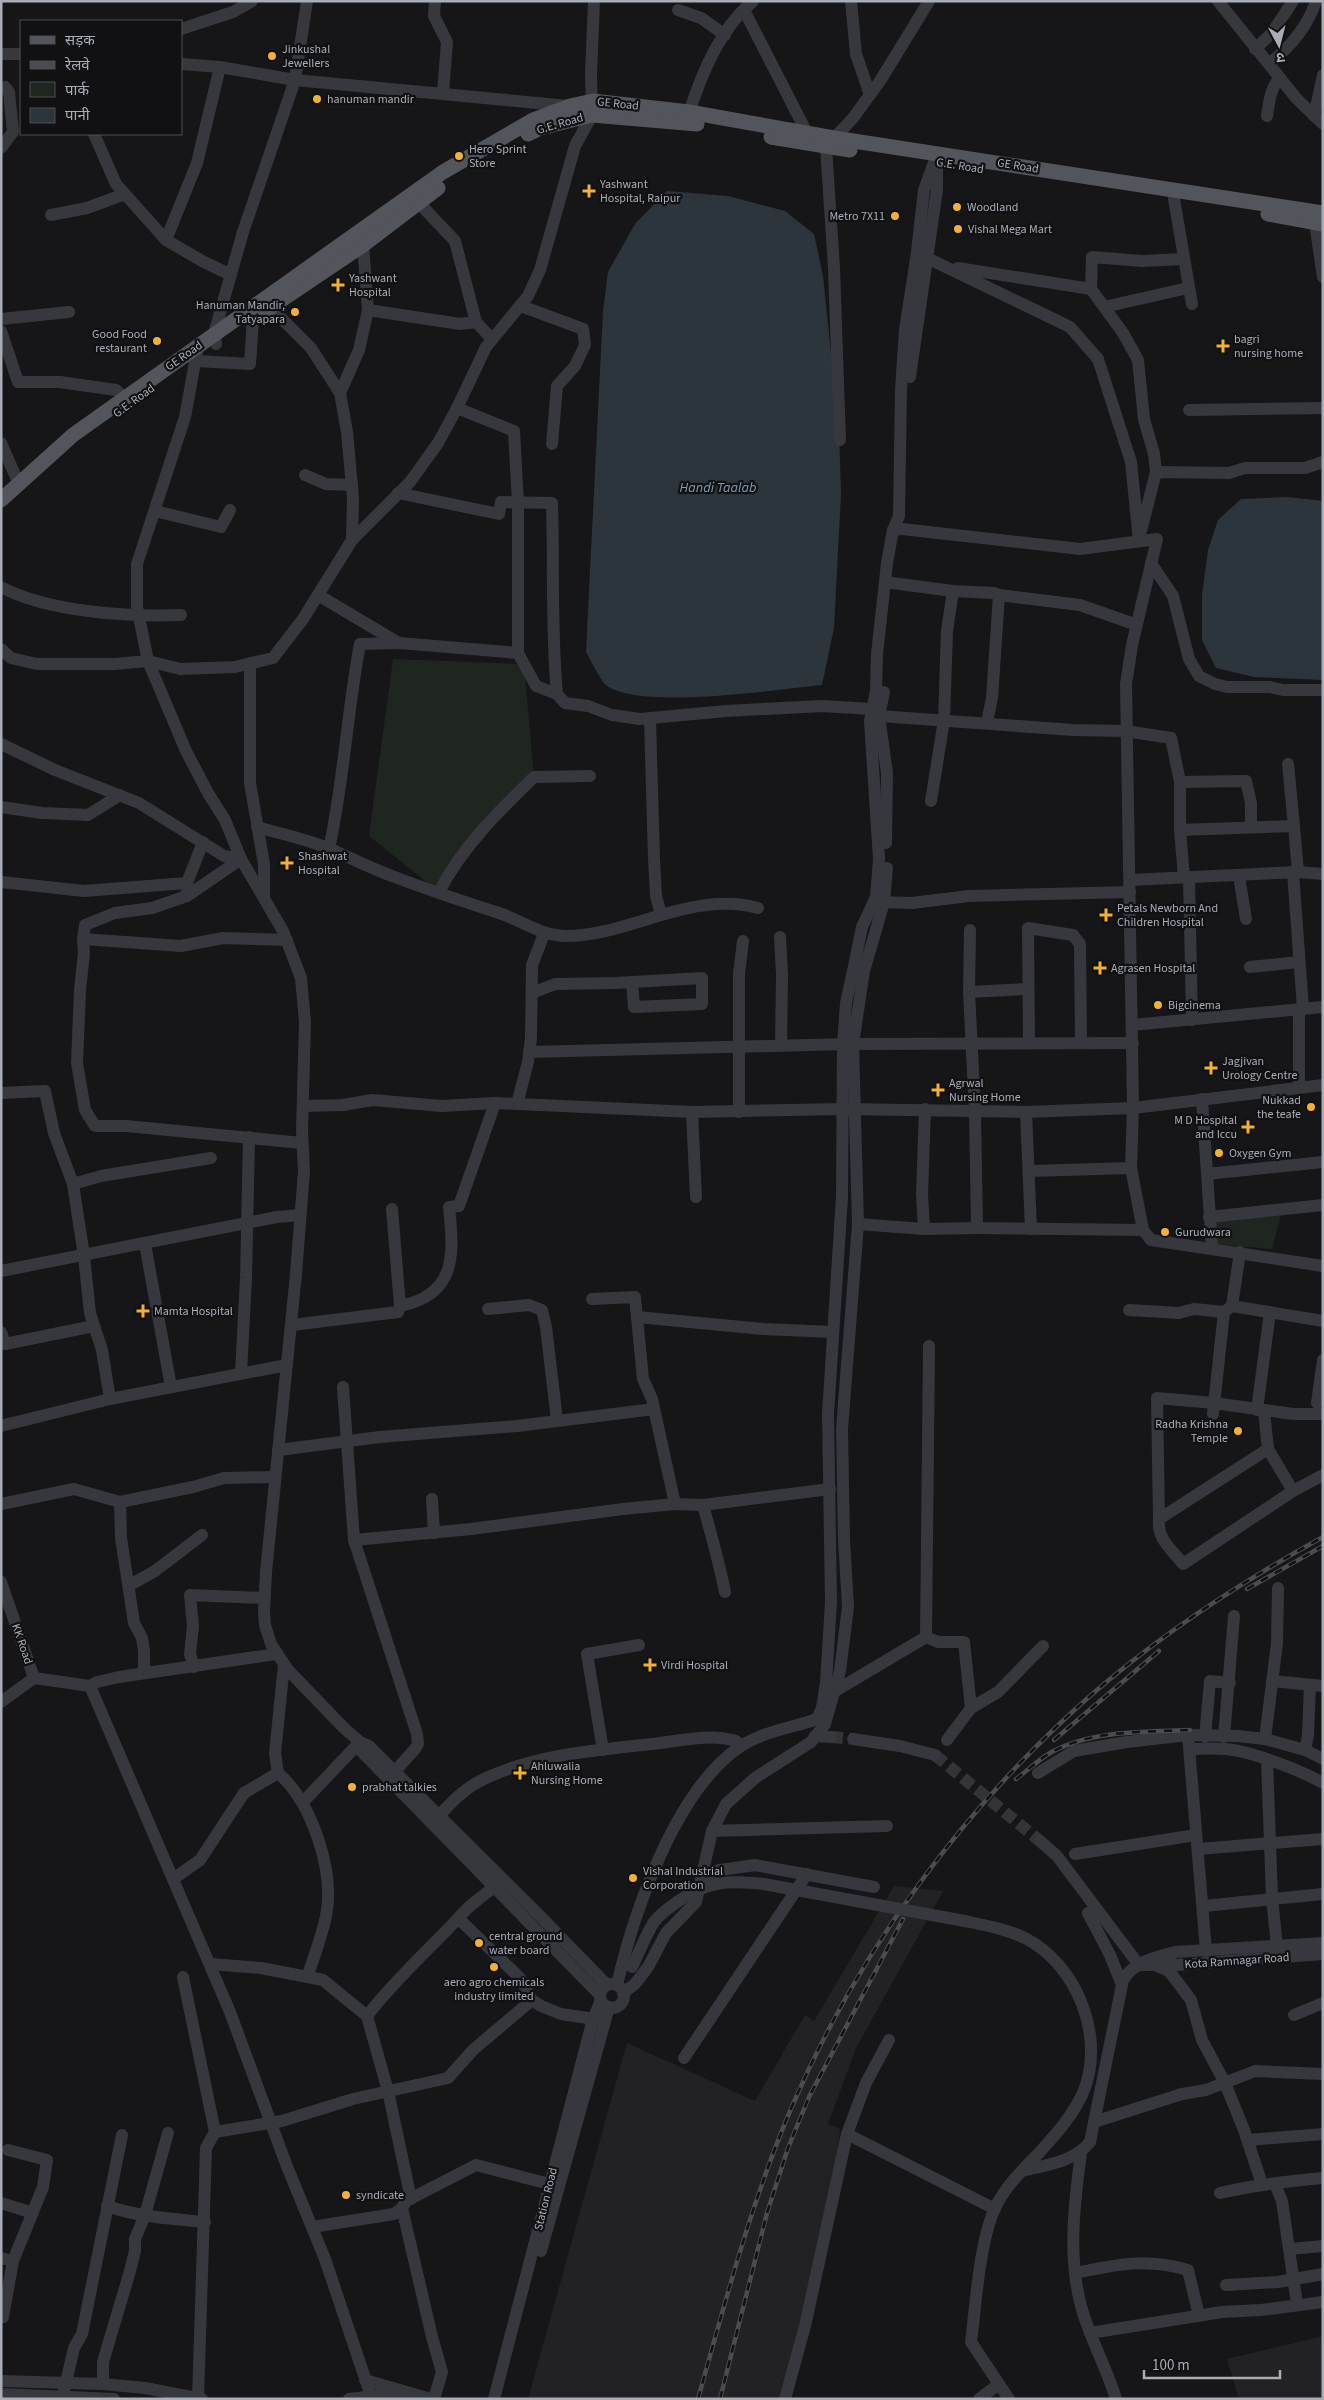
<svg xmlns="http://www.w3.org/2000/svg" width="1324" height="2400" viewBox="0 0 1324 2400" font-family="'Source Sans 3','Noto Sans Devanagari',sans-serif">
	<rect width="100%" height="100%" fill="#161618"/>
	<!-- built -->
	<g fill="#222225">
		<path d="M894 1886 943 1891 856 2048 828 2124 840 2129 831 2209 782 2399H528L627 2043 755 2101 805 2015 814 2021Z"/>
		<path d="M1323 2336V2399H1239L1227 2359Z"/>
	</g>
	<!-- green -->
	<g fill="#1e261f">
		<path d="M393 659 524 664 534 777 439 892 369 836Z"/>
		<path d="M1281 1215 1272 1249 1217 1244 1216 1222Z"/>
	</g>
	<!-- water -->
	<g fill="#2c353c">
		<path d="M667 191 728 196 785 211 814 234 823 276 839 431 841 494 834 628 822 685C777 689 640 711 606 685 600 680 591 660 586 652L603 311 608 272 635 224Z"/>
		<path d="M1287 497 1323 501V680L1254 677 1216 668 1202 640V595L1208 550 1218 520 1241 499Z"/>
	</g>
	<g fill="none" stroke-linecap="round" stroke-linejoin="round">
		<!-- minor-tunnel -->
		<g stroke="#333438" stroke-width="12" stroke-dasharray="12 6" stroke-linecap="butt">
			<path d="M831 1737 853 1739"/>
			<path d="M935 1755 1040 1841"/>
		</g>
		<!-- minor -->
		<g stroke="#37383d" stroke-width="12">
			<path d="M435 1 434 16 447 42 443 93"/>
			<path d="M851 1 856 54 870 95"/>
			<path d="M1218 1 1296 98 1323 124"/>
			<path d="M678 10 701 18 725 35"/>
			<path d="M744 10 807 133"/>
			<path d="M181 29 233 12 252 1"/>
			<path d="M1255 49 1272 33 1293 1"/>
			<path d="M1 54H21"/>
			<path d="M1270 63C1290 47 1308 26 1316 1"/>
			<path d="M181 64 220 67 295 80 569 106"/>
			<path d="M1 89 5 87 9 92 13 132 1 148"/>
			<path d="M1267 116C1269 104 1270 87 1280 78"/>
			<path d="M1314 116 1323 75"/>
			<path d="M687 120C699 79 719 29 753 1"/>
			<path d="M94 134 116 184 166 240 202 261 231 275"/>
			<path d="M1174 199 1192 304"/>
			<path d="M419 203 455 241 476 322 491 338"/>
			<path d="M51 215 87 208 125 194"/>
			<path d="M1315 223 1323 277"/>
			<path d="M166 240 197 163 220 67"/>
			<path d="M921 255 1070 327 1098 359 1131 462 1139 541"/>
			<path d="M958 268 1091 289 1123 333 1138 360 1144 419 1154 454 1156 472"/>
			<path d="M1091 289 1092 257 1142 261 1184 259"/>
			<path d="M521 306 583 329 585 345 575 366 557 386 552 444"/>
			<path d="M270 307 311 348 340 393 347 432 353 498 352 540"/>
			<path d="M1104 307 1188 288"/>
			<path d="M368 310 460 324 476 322"/>
			<path d="M1 319 69 312"/>
			<path d="M1 331 18 382H60L116 390 125 398"/>
			<path d="M216 344 214 334 243 232 295 80 307 1"/>
			<path d="M198 346 185 417 137 564V607L148 661 186 751 208 793 225 820 241 859 283 931 301 978 305 1022 302 1130 304 1171 296 1274 266 1572 264 1611 265 1625 271 1644 288 1670 344 1728 360 1742 369 1746 540 1916 607 1985"/>
			<path d="M196 361 250 364 253 319"/>
			<path d="M910 377 937 190V164"/>
			<path d="M340 393 359 350 368 310 363 245"/>
			<path d="M457 408 514 431 518 503V653L536 686 557 694 565 703 588 706 612 715 640 719 726 711 822 706 872 709 879 716 1073 730 1126 731 1171 738 1180 782"/>
			<path d="M1189 410 1323 408"/>
			<path d="M840 440 834 268 826 147 853 118 880 81 929 1"/>
			<path d="M1 443 19 484"/>
			<path d="M305 475 326 484 352 485"/>
			<path d="M398 493 499 514 501 502 552 503C554 567 551 631 557 694"/>
			<path d="M155 511 221 527 230 510"/>
			<path d="M893 530 902 529 1080 549 1157 539 1132 645 1126 684 1133 1108 1131 1168 1143 1230"/>
			<path d="M1141 531 1156 472 1229 473 1245 468H1305L1323 462"/>
			<path d="M1151 563 1173 596 1189 659 1199 676 1215 684 1227 687H1270L1283 690H1323"/>
			<path d="M892 583 953 591 994 593 999 595 1080 605 1137 625"/>
			<path d="M1 587C48 612 128 617 181 615"/>
			<path d="M318 595 397 642"/>
			<path d="M1 649 11 658 37 664H115L148 661 180 669 235 667 273 658 303 619 352 540 410 482 438 443 457 408 486 347 528 296 540 270 575 146 592 115 591 74 594 1"/>
			<path d="M250 663V783L264 864V897"/>
			<path d="M884 692 879 716 887 773 886 843"/>
			<path d="M650 719 654 859 656 896 661 914"/>
			<path d="M987 722 992 698 999 595"/>
			<path d="M1 744 55 770 139 803 224 856 241 859"/>
			<path d="M1288 764 1294 826"/>
			<path d="M931 801 944 720 947 631 953 591"/>
			<path d="M1 807 42 813 88 815 120 795"/>
			<path d="M257 827C281 834 307 839 330 849 351 858 370 868 392 876 428 890 465 902 502 914 524 922 543 936 566 936 629 936 691 890 758 908"/>
			<path d="M1180 830 1294 826 1298 872"/>
			<path d="M329 849C344 781 347 712 360 644L399 643 518 653"/>
			<path d="M1293 872 1303 1008"/>
			<path d="M1239 876 1246 919"/>
			<path d="M1184 877 1180 830V782L1246 781 1251 803V827"/>
			<path d="M1189 877 1192 1020"/>
			<path d="M1130 880 1298 872 1323 874"/>
			<path d="M1 882 84 891 187 883 203 842"/>
			<path d="M439 892C462 847 497 813 534 777L590 776"/>
			<path d="M187 896 241 859"/>
			<path d="M875 902 912 903 969 896 1130 892"/>
			<path d="M970 930 969 992 975 1111 977 1228 1143 1230 1151 1240 1323 1266"/>
			<path d="M780 937 782 974 781 1046"/>
			<path d="M83 939 85 925 115 913 152 908 187 896V883"/>
			<path d="M287 940 223 938 181 946 83 939 84 953 80 990 77 1063 85 1110 95 1126H126L302 1143"/>
			<path d="M1250 967 1299 962"/>
			<path d="M969 992 1027 989"/>
			<path d="M532 993 555 984 616 983 702 978V1004L634 1007 632 982"/>
			<path d="M1299 1009V1088"/>
			<path d="M1132 1025 1323 1007"/>
			<path d="M1029 1043 1028 928 1073 935 1080 944 1081 1042"/>
			<path d="M529 1052 848 1044 1133 1043"/>
			<path d="M1 1093 45 1091 54 1133 73 1184 84 1256 90 1313 102 1350 110 1399"/>
			<path d="M1202 1099 1212 1248"/>
			<path d="M517 1104 528 1062 531 1038 532 965 544 934"/>
			<path d="M303 1106 343 1105 372 1100 442 1106 495 1103 692 1112 843 1109 1026 1112 1133 1108 1323 1085"/>
			<path d="M692 1112 696 1197"/>
			<path d="M739 1112V974L743 941"/>
			<path d="M1026 1112 1031 1229"/>
			<path d="M1029 1171 1131 1168"/>
			<path d="M1207 1174 1323 1162"/>
			<path d="M73 1184 101 1176 211 1158"/>
			<path d="M1209 1217 1323 1205"/>
			<path d="M858 1224 924 1229 977 1228"/>
			<path d="M924 1229 922 1194 925 1109"/>
			<path d="M145 1244 171 1387"/>
			<path d="M1 1271 277 1217 300 1215"/>
			<path d="M592 1299 635 1297 643 1379 652 1399 675 1504"/>
			<path d="M400 1306C457 1295 454 1254 449 1207L459 1206 495 1103"/>
			<path d="M1232 1306 1240 1252"/>
			<path d="M488 1309 529 1305 542 1310 546 1327 557 1420"/>
			<path d="M1129 1310 1179 1313 1194 1309 1224 1312"/>
			<path d="M637 1317 763 1329 833 1332"/>
			<path d="M292 1325 398 1312 400 1306 392 1209"/>
			<path d="M1 1332 5 1344 94 1326"/>
			<path d="M241 1373 246 1278 249 1137"/>
			<path d="M343 1387 354 1540 417 1734 418 1744 415 1749 388 1779"/>
			<path d="M1317 1403 1323 1360"/>
			<path d="M1257 1410 1270 1312"/>
			<path d="M1264 1411 1268 1449 1159 1519 1157 1398 1214 1403 1293 1414H1323"/>
			<path d="M1213 1414 1224 1312 1232 1306 1323 1321"/>
			<path d="M1 1426 110 1399 287 1365"/>
			<path d="M1268 1449 1293 1491"/>
			<path d="M278 1450 380 1437 517 1426 654 1409"/>
			<path d="M432 1499 434 1533"/>
			<path d="M120 1502 193 1487 224 1478 275 1477"/>
			<path d="M1 1504 74 1489 120 1502 121 1538 134 1623 142 1638 144 1651V1673"/>
			<path d="M703 1505C711 1534 719 1562 725 1592"/>
			<path d="M1159 1519C1157 1540 1171 1548 1183 1564L1293 1491 1323 1475"/>
			<path d="M354 1540 471 1529 623 1509 675 1504 703 1505 830 1489"/>
			<path d="M1 1582 34 1678"/>
			<path d="M130 1585 155 1571 202 1535"/>
			<path d="M926 1637 929 1346"/>
			<path d="M194 1667 190 1654 193 1626 190 1595 264 1598"/>
			<path d="M1272 1681 1323 1686"/>
			<path d="M90 1686 230 2012 286 2164 325 2259 372 2399"/>
			<path d="M835 1691 926 1637 938 1642H964L971 1708"/>
			<path d="M1 1702 34 1678 90 1686 97 1682 119 1677 276 1654"/>
			<path d="M1188 1735 1206 1951"/>
			<path d="M815 1736 831 1737"/>
			<path d="M1205 1737 1210 1681 1230 1683"/>
			<path d="M1224 1737 1234 1616"/>
			<path d="M853 1739 900 1746 935 1755"/>
			<path d="M1265 1739 1277 1643 1278 1588"/>
			<path d="M947 1740 971 1708 998 1692 1043 1646"/>
			<path d="M360 1742 362 1752 600 1995"/>
			<path d="M1190 1749C1202 1749 1214 1748 1225 1749 1251 1751 1300 1770 1323 1783"/>
			<path d="M603 1750 587 1654 639 1645"/>
			<path d="M1305 1750 1308 1735 1310 1685"/>
			<path d="M1267 1760 1272 1898 1277 1947"/>
			<path d="M278 1773 275 1753 284 1665"/>
			<path d="M1038 1773 1074 1751 1127 1742 1188 1735 1238 1736 1265 1739 1305 1750 1323 1759"/>
			<path d="M303 1802 360 1742"/>
			<path d="M435 1821C450 1803 464 1788 486 1778 540 1753 603 1750 660 1743 683 1740 710 1734 732 1740 736 1740 739 1743 741 1746"/>
			<path d="M712 1831 887 1826"/>
			<path d="M1040 1841 1057 1856 1139 1965H1155L1169 1971 1191 2000 1202 2040 1225 2083 1244 2130 1262 2184"/>
			<path d="M1198 1849 1323 1839"/>
			<path d="M1075 1854 1196 1835"/>
			<path d="M703 1876 720 1870 755 1865 874 1887"/>
			<path d="M173 1879 200 1860 244 1793 278 1773C312 1802 335 1872 326 1916 322 1936 314 1956 308 1975"/>
			<path d="M1204 1906 1323 1894"/>
			<path d="M1088 1913 1110 1955 1122 1985"/>
			<path d="M459 1919 520 1978 532 2000 541 2006 561 2014 601 2020"/>
			<path d="M1159 1960 1177 1965 1323 1954"/>
			<path d="M210 1964 261 1968 323 1980 367 2016 388 2091 411 2199"/>
			<path d="M183 1977 215 2132"/>
			<circle cx="612" cy="1996" r="12"/>
			<path d="M617 1985C634 1911 676 1789 741 1746 764 1731 792 1728 817 1719L822 1708 826 1683 831 1602 828 1414 842 1197 843 1044 846 1003 853 971 862 927 876 897 879 859 870 721 876 691 877 654 887 563 893 530 899 516 901 390 905 330 917 252 924 190 937 154"/>
			<path d="M623 1993 635 1984 648 1967 666 1933 696 1902 712 1831 726 1804 755 1778 811 1742 825 1724 840 1671 848 1607 844 1539 842 1429 858 1224 853 1044 864 971 884 902 887 868"/>
			<path d="M1294 2015 1323 2003"/>
			<path d="M367 2016C396 1978 432 1947 464 1912 474 1901 489 1892 500 1882"/>
			<path d="M684 2058 807 1874"/>
			<path d="M1094 2122 1182 2094 1206 2090 1255 2071 1323 2074"/>
			<path d="M847 2134 995 2209"/>
			<path d="M1248 2140 1323 2134"/>
			<path d="M1081 2153C1074 2205 1067 2261 1083 2313 1092 2342 1107 2369 1116 2399"/>
			<path d="M1022 2171C1046 2165 1074 2162 1090 2142L1123 1980C1134 1962 1155 1957 1175 1952L1323 1943"/>
			<path d="M1275 2184 1282 2201 1297 2304"/>
			<path d="M1220 2193C1254 2185 1288 2181 1323 2178"/>
			<path d="M1 2203 33 2213"/>
			<path d="M107 2206C139 2217 172 2219 205 2222"/>
			<path d="M312 2227 394 2214 402 2208"/>
			<path d="M1290 2249 1323 2246"/>
			<path d="M541 2251 609 2007"/>
			<path d="M1 2258 13 2261"/>
			<path d="M1076 2273C1117 2264 1147 2258 1188 2270L1199 2316"/>
			<path d="M1226 2285 1278 2282 1323 2274"/>
			<path d="M1 2317H3L13 2261 43 2187 47 2160 8 2150"/>
			<path d="M1090 2333 1222 2312 1261 2310 1323 2302"/>
			<path d="M365 2380 431 2399"/>
			<path d="M1 2381 103 2384 145 2388 202 2399"/>
			<path d="M103 2384V2362L130 2271 135 2251V2239L145 2215 168 2133"/>
			<path d="M1 2394 114 2399"/>
			<path d="M62 2399 74 2348 82 2334 122 2135"/>
			<path d="M198 2399 206 2148 215 2132 282 2121 353 2099 448 2078 473 2050 532 2000"/>
			<path d="M349 2399 401 2393"/>
			<path d="M434 2399 442 2372 432 2337 402 2208 406 2201 476 2165 557 2186"/>
			<path d="M494 2399 593 2019 601 2000"/>
			<path d="M785 2399 805 2326 847 2134 866 2083 889 2040"/>
			<path d="M979 2399 999 2384"/>
			<path d="M1009 2399 971 2342C976 2303 979 2246 994 2210 1004 2188 1022 2170 1039 2153"/>
		</g>
		<!-- major -->
		<g stroke="#53555c" stroke-width="15">
			<path d="M528 134 540 128 592 115 697 124"/>
			<path d="M771 137 850 150"/>
			<path d="M1268 214 1323 224"/>
			<path d="M265 311 363 245 438 188"/>
			<path d="M1 500 73 435 443 172 533 120 570 106 593 101 689 112 834 138 1323 213"/>
		</g>
		<!-- rail casing -->
		<g stroke="#4a4c52" stroke-width="4.5">
			<g id="rail">
				<path d="M1247 1589 1323 1546"/>
				<path d="M1054 1740 1159 1651"/>
				<path d="M1016 1779C1027 1771 1038 1760 1050 1753 1090 1730 1144 1732 1190 1730"/>
				<path d="M698 2399C726 2299 752 2199 793 2104 860 1949 964 1807 1090 1696 1161 1634 1241 1582 1323 1537"/>
				<path d="M720 2399 767 2213 788 2148 809 2097 903 1919"/>
			</g>
		</g>
		<!-- rail -->
		<use href="#rail" stroke="#111113" stroke-width="2.5" stroke-dasharray="8" stroke-linecap="butt"/>
		<!-- minor-bridge -->
		<path stroke="#37383d" stroke-width="12" d="M632 1967C639 1953 645 1936 654 1922 660 1914 669 1908 677 1902 707 1881 729 1880 764 1884L970 1922C989 1926 1008 1930 1025 1938 1078 1965 1107 2040 1082 2095 1071 2118 1055 2135 1039 2153"/>
	</g>
	<!-- markers -->
	<g fill="#f2b134" stroke="#111113" stroke-width="2">
		<circle cx="272" cy="56" r="5"/>
		<circle cx="317" cy="99" r="5"/>
		<circle cx="459" cy="156" r="5"/>
		<path d="M586.5 183.5h5v5h5v5h-5v5h-5v-5h-5v-5h5z"/>
		<circle cx="957" cy="207" r="5"/>
		<circle cx="895" cy="216" r="5"/>
		<circle cx="958" cy="229" r="5"/>
		<path d="M335.5 277.5h5v5h5v5h-5v5h-5v-5h-5v-5h5z"/>
		<circle cx="295" cy="312" r="5"/>
		<circle cx="157" cy="341" r="5"/>
		<path d="M1220.5 338.5h5v5h5v5h-5v5h-5v-5h-5v-5h5z"/>
		<path d="M284.5 855.5h5v5h5v5h-5v5h-5v-5h-5v-5h5z"/>
		<path d="M1103.5 907.5h5v5h5v5h-5v5h-5v-5h-5v-5h5z"/>
		<path d="M1097.5 960.5h5v5h5v5h-5v5h-5v-5h-5v-5h5z"/>
		<circle cx="1158" cy="1005" r="5"/>
		<path d="M1208.5 1060.5h5v5h5v5h-5v5h-5v-5h-5v-5h5z"/>
		<path d="M935.5 1082.5h5v5h5v5h-5v5h-5v-5h-5v-5h5z"/>
		<circle cx="1311" cy="1107" r="5"/>
		<path d="M1245.5 1119.5h5v5h5v5h-5v5h-5v-5h-5v-5h5z"/>
		<circle cx="1219" cy="1153" r="5"/>
		<circle cx="1165" cy="1232" r="5"/>
		<path d="M140.5 1303.5h5v5h5v5h-5v5h-5v-5h-5v-5h5z"/>
		<circle cx="1238" cy="1431" r="5"/>
		<path d="M647.5 1657.5h5v5h5v5h-5v5h-5v-5h-5v-5h5z"/>
		<path d="M517.5 1765.5h5v5h5v5h-5v5h-5v-5h-5v-5h5z"/>
		<circle cx="352" cy="1787" r="5"/>
		<circle cx="633" cy="1878" r="5"/>
		<circle cx="479" cy="1943" r="5"/>
		<circle cx="494" cy="1967" r="5"/>
		<circle cx="346" cy="2195" r="5"/>
	</g>
	<g text-anchor="middle" dominant-baseline="central" stroke-width="4.5" stroke-linejoin="round" paint-order="stroke">
		<!-- poi labels -->
		<g font-size="12" fill="#a8adb8" stroke="#111113" text-anchor="start">
			<text x="282" y="49">Jinkushal<tspan x="282" dy="14">Jewellers</tspan></text>
			<text x="327" y="99">hanuman mandir</text>
			<text x="469" y="149">Hero Sprint<tspan x="469" dy="14">Store</tspan></text>
			<text x="600" y="184">Yashwant<tspan x="600" dy="14">Hospital, Raipur</tspan></text>
			<text x="967" y="207">Woodland</text>
			<text x="885" y="216" text-anchor="end">Metro 7X11</text>
			<text x="968" y="229">Vishal Mega Mart</text>
			<text x="349" y="278">Yashwant<tspan x="349" dy="14">Hospital</tspan></text>
			<text x="285" y="305" text-anchor="end">Hanuman Mandir,<tspan x="285" dy="14">Tatyapara</tspan></text>
			<text x="147" y="334" text-anchor="end">Good Food<tspan x="147" dy="14">restaurant</tspan></text>
			<text x="1234" y="339">bagri<tspan x="1234" dy="14">nursing home</tspan></text>
			<text x="298" y="856">Shashwat<tspan x="298" dy="14">Hospital</tspan></text>
			<text x="1117" y="908">Petals Newborn And<tspan x="1117" dy="14">Children Hospital</tspan></text>
			<text x="1111" y="968">Agrasen Hospital</text>
			<text x="1168" y="1005">Bigcinema</text>
			<text x="1222" y="1061">Jagjivan<tspan x="1222" dy="14">Urology Centre</tspan></text>
			<text x="949" y="1083">Agrwal<tspan x="949" dy="14">Nursing Home</tspan></text>
			<text x="1301" y="1100" text-anchor="end">Nukkad<tspan x="1301" dy="14">the teafe</tspan></text>
			<text x="1237" y="1120" text-anchor="end">M D Hospital<tspan x="1237" dy="14">and Iccu</tspan></text>
			<text x="1229" y="1153">Oxygen Gym</text>
			<text x="1175" y="1232">Gurudwara</text>
			<text x="154" y="1311">Mamta Hospital</text>
			<text x="1228" y="1424" text-anchor="end">Radha Krishna<tspan x="1228" dy="14">Temple</tspan></text>
			<text x="661" y="1665">Virdi Hospital</text>
			<text x="531" y="1766">Ahluwalia<tspan x="531" dy="14">Nursing Home</tspan></text>
			<text x="362" y="1787">prabhat talkies</text>
			<text x="643" y="1871">Vishal Industrial<tspan x="643" dy="14">Corporation</tspan></text>
			<text x="489" y="1936">central ground<tspan x="489" dy="14">water board</tspan></text>
			<text x="494" y="1982" text-anchor="middle">aero agro chemicals<tspan x="494" dy="14">industry limited</tspan></text>
			<text x="356" y="2195">syndicate</text>
		</g>
		<!-- street labels -->
		<g font-size="12" fill="#a8adb8" stroke="#111113">
			<text transform="translate(618 104) rotate(6)">GE Road</text>
			<text transform="translate(560 124) rotate(-16)">G.E. Road</text>
			<text transform="translate(960 166) rotate(9)">G.E. Road</text>
			<text transform="translate(1018 166) rotate(9)">GE Road</text>
			<text transform="translate(184 356) rotate(-35)">GE Road</text>
			<text transform="translate(134 401) rotate(-36)">G.E. Road</text>
			<text transform="translate(22 1644) rotate(71)">KK Road</text>
			<text transform="translate(1237 1961) rotate(-4)">Kota Ramnagar Road</text>
			<text transform="translate(546 2199) rotate(-76)">Station Road</text>
		</g>
		<!-- water labels -->
		<g font-size="14" font-style="italic" fill="#7f9bb3" stroke="#111113">
			<text x="718" y="488">Handi Taalab</text>
		</g>
	</g>
	<!-- border -->
	<rect width="1324" height="2400" fill="none" stroke="#a8adb8" stroke-width="5"/>
	<!-- legend -->
	<rect x="20" y="20" width="162" height="115" fill="#111113" stroke="#4d4f55"/>
	<rect x="30" y="36" width="25" height="8" fill="#53555c" stroke="#4d4f55"/>
	<text x="65" y="45" font-size="15" fill="#a8adb8">सड़क</text>
	<rect x="30" y="61" width="25" height="8" fill="#4a4c52" stroke="#4d4f55"/>
	<text x="65" y="70" font-size="15" fill="#a8adb8">रेलवे</text>
	<rect x="30" y="82" width="25" height="15" fill="#1e261f" stroke="#4d4f55"/>
	<text x="65" y="95" font-size="15" fill="#a8adb8">पार्क</text>
	<rect x="30" y="108" width="25" height="15" fill="#2c353c" stroke="#4d4f55"/>
	<text x="65" y="120" font-size="15" fill="#a8adb8">पानी</text>
	<!-- north arrow -->
	<g transform="translate(1279 45) rotate(173)" stroke="#111113" stroke-width="4" paint-order="stroke">
	<path d="M0-4L9 19L0 12L-9 19Z" fill="#a8adb8"/>
	<text y="-8" font-size="14" font-weight="bold" text-anchor="middle" fill="#a8adb8">उ</text>
	</g>
	<!-- scale -->
	<path d="M1144 2370v8h136v-8" fill="none" stroke="#a8adb8" stroke-width="2.5"/>
	<text x="1152" y="2370" font-size="15" fill="#a8adb8" stroke="#111113" stroke-width="4" paint-order="stroke">100 m</text>
</svg>
